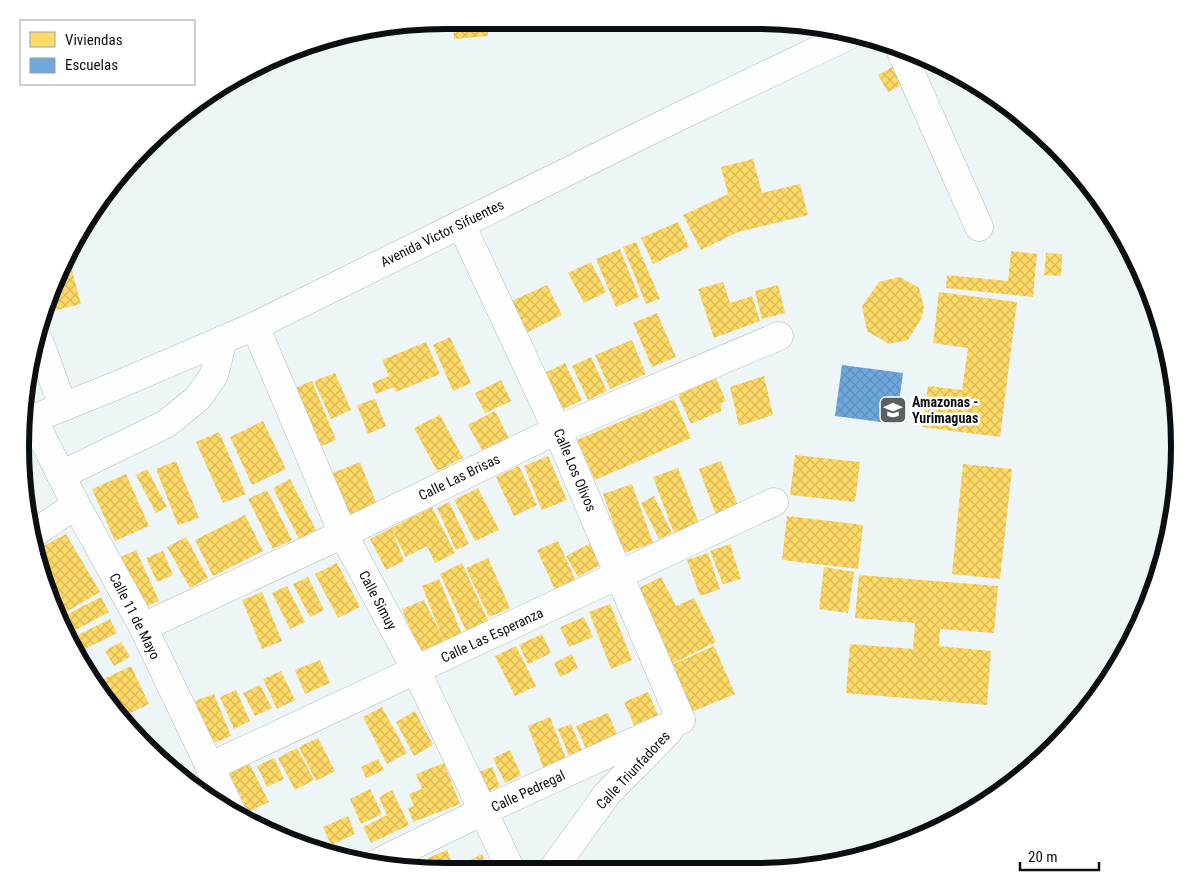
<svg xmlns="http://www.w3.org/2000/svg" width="1200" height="892" viewBox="0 0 1200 892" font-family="'Roboto Condensed',sans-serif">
	<defs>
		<pattern id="homes-cross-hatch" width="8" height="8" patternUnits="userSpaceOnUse" patternTransform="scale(1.25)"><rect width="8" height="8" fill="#ffd966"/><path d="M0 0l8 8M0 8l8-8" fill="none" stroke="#d9b957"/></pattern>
		<pattern id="schools-cross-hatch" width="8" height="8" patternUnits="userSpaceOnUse" patternTransform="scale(1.25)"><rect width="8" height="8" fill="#6fa8dc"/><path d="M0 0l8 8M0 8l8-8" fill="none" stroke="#5f8fbc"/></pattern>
	</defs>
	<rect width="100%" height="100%" fill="#eef5f7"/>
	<!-- homes -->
	<g fill="url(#homes-cross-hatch)">
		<path d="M453 20H487L488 36 454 39Z"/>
		<path d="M892 67 901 85 888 92 878 75Z"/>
		<path d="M753 159 762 193 800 184 808 215 738 232 701 250 683 215 728 194 721 167Z"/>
		<path d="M678 222 689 247 653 264 641 238Z"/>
		<path d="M636 242 660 299 646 304 623 247Z"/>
		<path d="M620 249 639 297 616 307 596 259Z"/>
		<path d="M1011 251 1037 254 1033 297 946 288 947 275 1008 281Z"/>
		<path d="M67 252 81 304 45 313 64 257Z"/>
		<path d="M1046 253 1062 254 1061 276 1044 275Z"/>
		<path d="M591 262 606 292 584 303 568 273Z"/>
		<path d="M900 277 919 288 924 308 921 319 908 340 889 344 867 331 862 306 879 282Z"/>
		<path d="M723 282 730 303 752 296 760 321 714 338 698 289Z"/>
		<path d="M547 285 562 315 520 336 505 304Z"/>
		<path d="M778 285 785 313 762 319 755 291Z"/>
		<path d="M939 292 1017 302 1000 437 922 427 928 386 962 390 968 348 933 343Z"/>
		<path d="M657 313 676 357 652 367 633 323Z"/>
		<path d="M450 337 471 383 453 391 433 345Z"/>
		<path d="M632 340 646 374 610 389 595 355Z"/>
		<path d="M426 342 440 374 396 392 394 387 376 394 372 383 389 376 382 360Z"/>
		<path d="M591 357 607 391 588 400 572 366Z"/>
		<path d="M565 363 582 400 562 410 545 373Z"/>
		<path d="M335 373 351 410 331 419 314 381Z"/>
		<path d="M764 376 773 415 739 426 730 387Z"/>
		<path d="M716 378 726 401 721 403V411L691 424 678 395Z"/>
		<path d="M501 380 511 401 485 413 475 393Z"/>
		<path d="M312 381 336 440 317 448 292 389Z"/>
		<path d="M375 399 386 426 368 434 357 405Z"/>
		<path d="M674 399 691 438 595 480 577 440Z"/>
		<path d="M495 411 510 440 484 454 468 425Z"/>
		<path d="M440 415 463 458 437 471 414 428Z"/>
		<path d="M263 421 286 469 252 485 230 437Z"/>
		<path d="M219 432 246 494 223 503 196 442Z"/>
		<path d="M795 455 860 462 855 502 790 495Z"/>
		<path d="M548 456 567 500 542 510 524 466Z"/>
		<path d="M176 461 199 518 178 525 156 469Z"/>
		<path d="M721 461 738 506 716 515 699 469Z"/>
		<path d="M360 462 377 505 347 517 330 474Z"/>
		<path d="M963 464 1012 469 1000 579 952 574Z"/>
		<path d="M519 466 537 505 514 516 496 477Z"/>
		<path d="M678 468 700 526 675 536 653 477Z"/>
		<path d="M147 469 167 507 156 513 136 475Z"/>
		<path d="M126 474 149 526 115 541 92 489Z"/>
		<path d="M290 479 316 530 299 539 273 488Z"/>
		<path d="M632 484 653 543 624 553 603 494Z"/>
		<path d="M478 488 499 530 475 541 454 500Z"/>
		<path d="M267 490 292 540 273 549 248 499Z"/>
		<path d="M654 496 672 533 659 539 641 503Z"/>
		<path d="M449 502 469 544 456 550 437 508Z"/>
		<path d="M432 507 455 553 435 563 427 546 406 557 392 530 404 561 386 570 370 539Z"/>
		<path d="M245 515 263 551 213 576 195 540Z"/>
		<path d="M787 516 863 525 858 569 782 560Z"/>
		<path d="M66 534 100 592 66 612 39 566 36 550Z"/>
		<path d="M186 537 208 578 190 588 167 547Z"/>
		<path d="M558 541 576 581 555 590 537 550Z"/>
		<path d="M591 543 602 564 578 577 566 556Z"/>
		<path d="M730 544 741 579 723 584 710 551Z"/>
		<path d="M136 550 159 601 138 610 115 560Z"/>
		<path d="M163 551 173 575 157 582 146 558Z"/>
		<path d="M708 553 720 589 700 596 687 560Z"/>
		<path d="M488 558 510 608 489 617 466 568Z"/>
		<path d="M337 563 360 607 338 618 315 574Z"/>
		<path d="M462 563 489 623 467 633 440 574Z"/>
		<path d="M824 567 854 572 848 613 819 609Z"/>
		<path d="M859 575 998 586 994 633 940 629 939 646 991 651 987 705 846 693 850 644 913 649 915 623 855 618Z"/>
		<path d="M308 577 324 610 310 617 293 584Z"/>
		<path d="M661 577 676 606 694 598 716 642 670 665 633 591Z"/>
		<path d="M439 579 462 634 420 654 402 609 424 600 442 636 422 586Z"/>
		<path d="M287 586 305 622 290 629 272 593Z"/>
		<path d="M262 592 282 641 262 649 242 600Z"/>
		<path d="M101 597 109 612 70 633 62 617Z"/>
		<path d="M610 604 632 660 611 669 589 612Z"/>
		<path d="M584 617 593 637 569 647 560 627Z"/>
		<path d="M110 619 117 633 79 652 72 638Z"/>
		<path d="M542 634 551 653 528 664 519 645Z"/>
		<path d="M121 642 130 657 114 666 105 651Z"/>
		<path d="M516 646 536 686 515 696 495 656Z"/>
		<path d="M714 646 735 694 689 713 669 666Z"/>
		<path d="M572 654 578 668 560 677 554 663Z"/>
		<path d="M320 660 330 683 305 694 295 670Z"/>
		<path d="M131 666 149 704 120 718 102 680Z"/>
		<path d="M281 671 295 700 277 709 263 679Z"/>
		<path d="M260 685 272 708 255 716 243 693Z"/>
		<path d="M236 690 250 721 234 729 220 697Z"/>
		<path d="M648 692 658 715 634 725 624 702Z"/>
		<path d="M214 694 231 736 211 744 195 701Z"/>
		<path d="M382 707 407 753 387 764 363 717Z"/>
		<path d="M415 711 433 745 414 756 396 722Z"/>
		<path d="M608 713 619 739 588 753 576 726Z"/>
		<path d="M550 717 566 759 543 767 528 726Z"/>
		<path d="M571 724 583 753 570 758 558 729Z"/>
		<path d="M318 738 335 771 316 781 299 747Z"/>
		<path d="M158 743 167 762 163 764 148 748Z"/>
		<path d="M297 748 314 780 295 790 278 758Z"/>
		<path d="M510 750 521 775 505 783 493 758Z"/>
		<path d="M274 758 284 779 267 787 257 766Z"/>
		<path d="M378 759 384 770 366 778 361 767Z"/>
		<path d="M249 763 269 802 248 812 229 773Z"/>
		<path d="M444 763 460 804 413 822 408 808 414 806 409 794 422 789 416 774Z"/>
		<path d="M492 767 500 786 487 792 479 772Z"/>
		<path d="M370 789 382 814 361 824 350 799Z"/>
		<path d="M392 790 409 825 371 843 363 827 387 815 379 797Z"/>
		<path d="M348 816 355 834 331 845 323 827Z"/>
		<path d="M319 839 324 853 303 844Z"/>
		<path d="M447 850 455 871H434L428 858Z"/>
		<path d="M482 854 490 871H462L459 866Z"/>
	</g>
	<!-- schools -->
	<path fill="url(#schools-cross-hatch)" d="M842 365 903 373 896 424 835 416Z"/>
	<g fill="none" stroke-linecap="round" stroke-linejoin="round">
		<!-- minor casing -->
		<g stroke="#b5bbbc" stroke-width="29">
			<g id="minor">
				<path d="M901 51 979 227"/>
				<path d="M461 224 557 430 681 720"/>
				<path d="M255 326 343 534 416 670 511 870"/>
				<path d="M37 338 40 343 63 407"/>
				<path d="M33 419 76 505 143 627 233 815"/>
				<path d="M61 475 166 424 198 398 214 375 223 340"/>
				<path d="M33 534 76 505"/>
				<path d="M143 627 343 534 557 430 779 336"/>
				<path d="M209 767 774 502"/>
				<path d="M375 864 483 811 681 720"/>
				<path d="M552 870 607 794 668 732"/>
			</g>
		</g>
		<!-- highway casing -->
		<g stroke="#b5bbbc" stroke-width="29">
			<path id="highway" d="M25 420 33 419 120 384 255 326 676 118 854 33"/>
		</g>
		<!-- minor -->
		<use href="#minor" stroke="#fcfefe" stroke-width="28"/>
		<!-- highway -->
		<use href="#highway" stroke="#fcfefe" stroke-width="28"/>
	</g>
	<!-- icons -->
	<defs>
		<g id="school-square" transform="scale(1.4375)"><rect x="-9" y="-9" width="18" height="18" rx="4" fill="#5a6062" stroke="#fff"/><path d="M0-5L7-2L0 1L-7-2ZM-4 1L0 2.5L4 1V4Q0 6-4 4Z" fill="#fff"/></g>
	</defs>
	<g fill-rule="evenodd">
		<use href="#school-square" x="893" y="410"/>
	</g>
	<g text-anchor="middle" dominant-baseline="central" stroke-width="5" stroke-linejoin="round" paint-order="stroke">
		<!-- street labels -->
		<g font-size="14" fill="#0b0f11" stroke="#fff">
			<text transform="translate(442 233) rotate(-26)">Avenida Victor Sifuentes</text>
			<text transform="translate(575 470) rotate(67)">Calle Los Olivos</text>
			<text transform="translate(459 477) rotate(-26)">Calle Las Brisas</text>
			<text transform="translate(378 600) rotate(62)">Calle Simuy</text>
			<text transform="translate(135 616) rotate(63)">Calle 11 de Mayo</text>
			<text transform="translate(492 635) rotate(-25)">Calle Las Esperanza</text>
			<text transform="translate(633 770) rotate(-47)">Calle Triunfadores</text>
			<text transform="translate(528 791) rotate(-25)">Calle Pedregal</text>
		</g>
		<!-- poi labels -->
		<g font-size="14" font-weight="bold" fill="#0b0f11" stroke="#fff" text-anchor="start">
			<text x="912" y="402">Amazonas -<tspan x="912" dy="16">Yurimaguas</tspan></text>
		</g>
	</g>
	<!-- crop -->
	<path d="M0 0H1200V892H0ZM446 29H754A417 417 0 0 1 1171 446V446A417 417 0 0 1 754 863H446A417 417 0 0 1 29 446V446A417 417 0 0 1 446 29Z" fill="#fff" fill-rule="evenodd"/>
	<path fill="none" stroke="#0b0f11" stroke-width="6" d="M446 29H754A417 417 0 0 1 1171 446V446A417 417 0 0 1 754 863H446A417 417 0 0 1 29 446V446A417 417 0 0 1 446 29Z"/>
	<!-- legend -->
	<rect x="20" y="20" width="175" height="65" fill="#ffffff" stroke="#9d9fa0"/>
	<rect x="30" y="32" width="25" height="15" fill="#ffd966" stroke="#9d9fa0"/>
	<text x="65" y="45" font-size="15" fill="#0b0f11">Viviendas</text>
	<rect x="30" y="58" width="25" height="15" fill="#6fa8dc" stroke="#9d9fa0"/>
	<text x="65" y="70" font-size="15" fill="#0b0f11">Escuelas</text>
	<!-- scale -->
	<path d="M1020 862v8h79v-8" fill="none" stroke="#0b0f11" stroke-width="2.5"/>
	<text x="1028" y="862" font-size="15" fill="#0b0f11" stroke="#ffffff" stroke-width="4" paint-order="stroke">20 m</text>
</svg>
